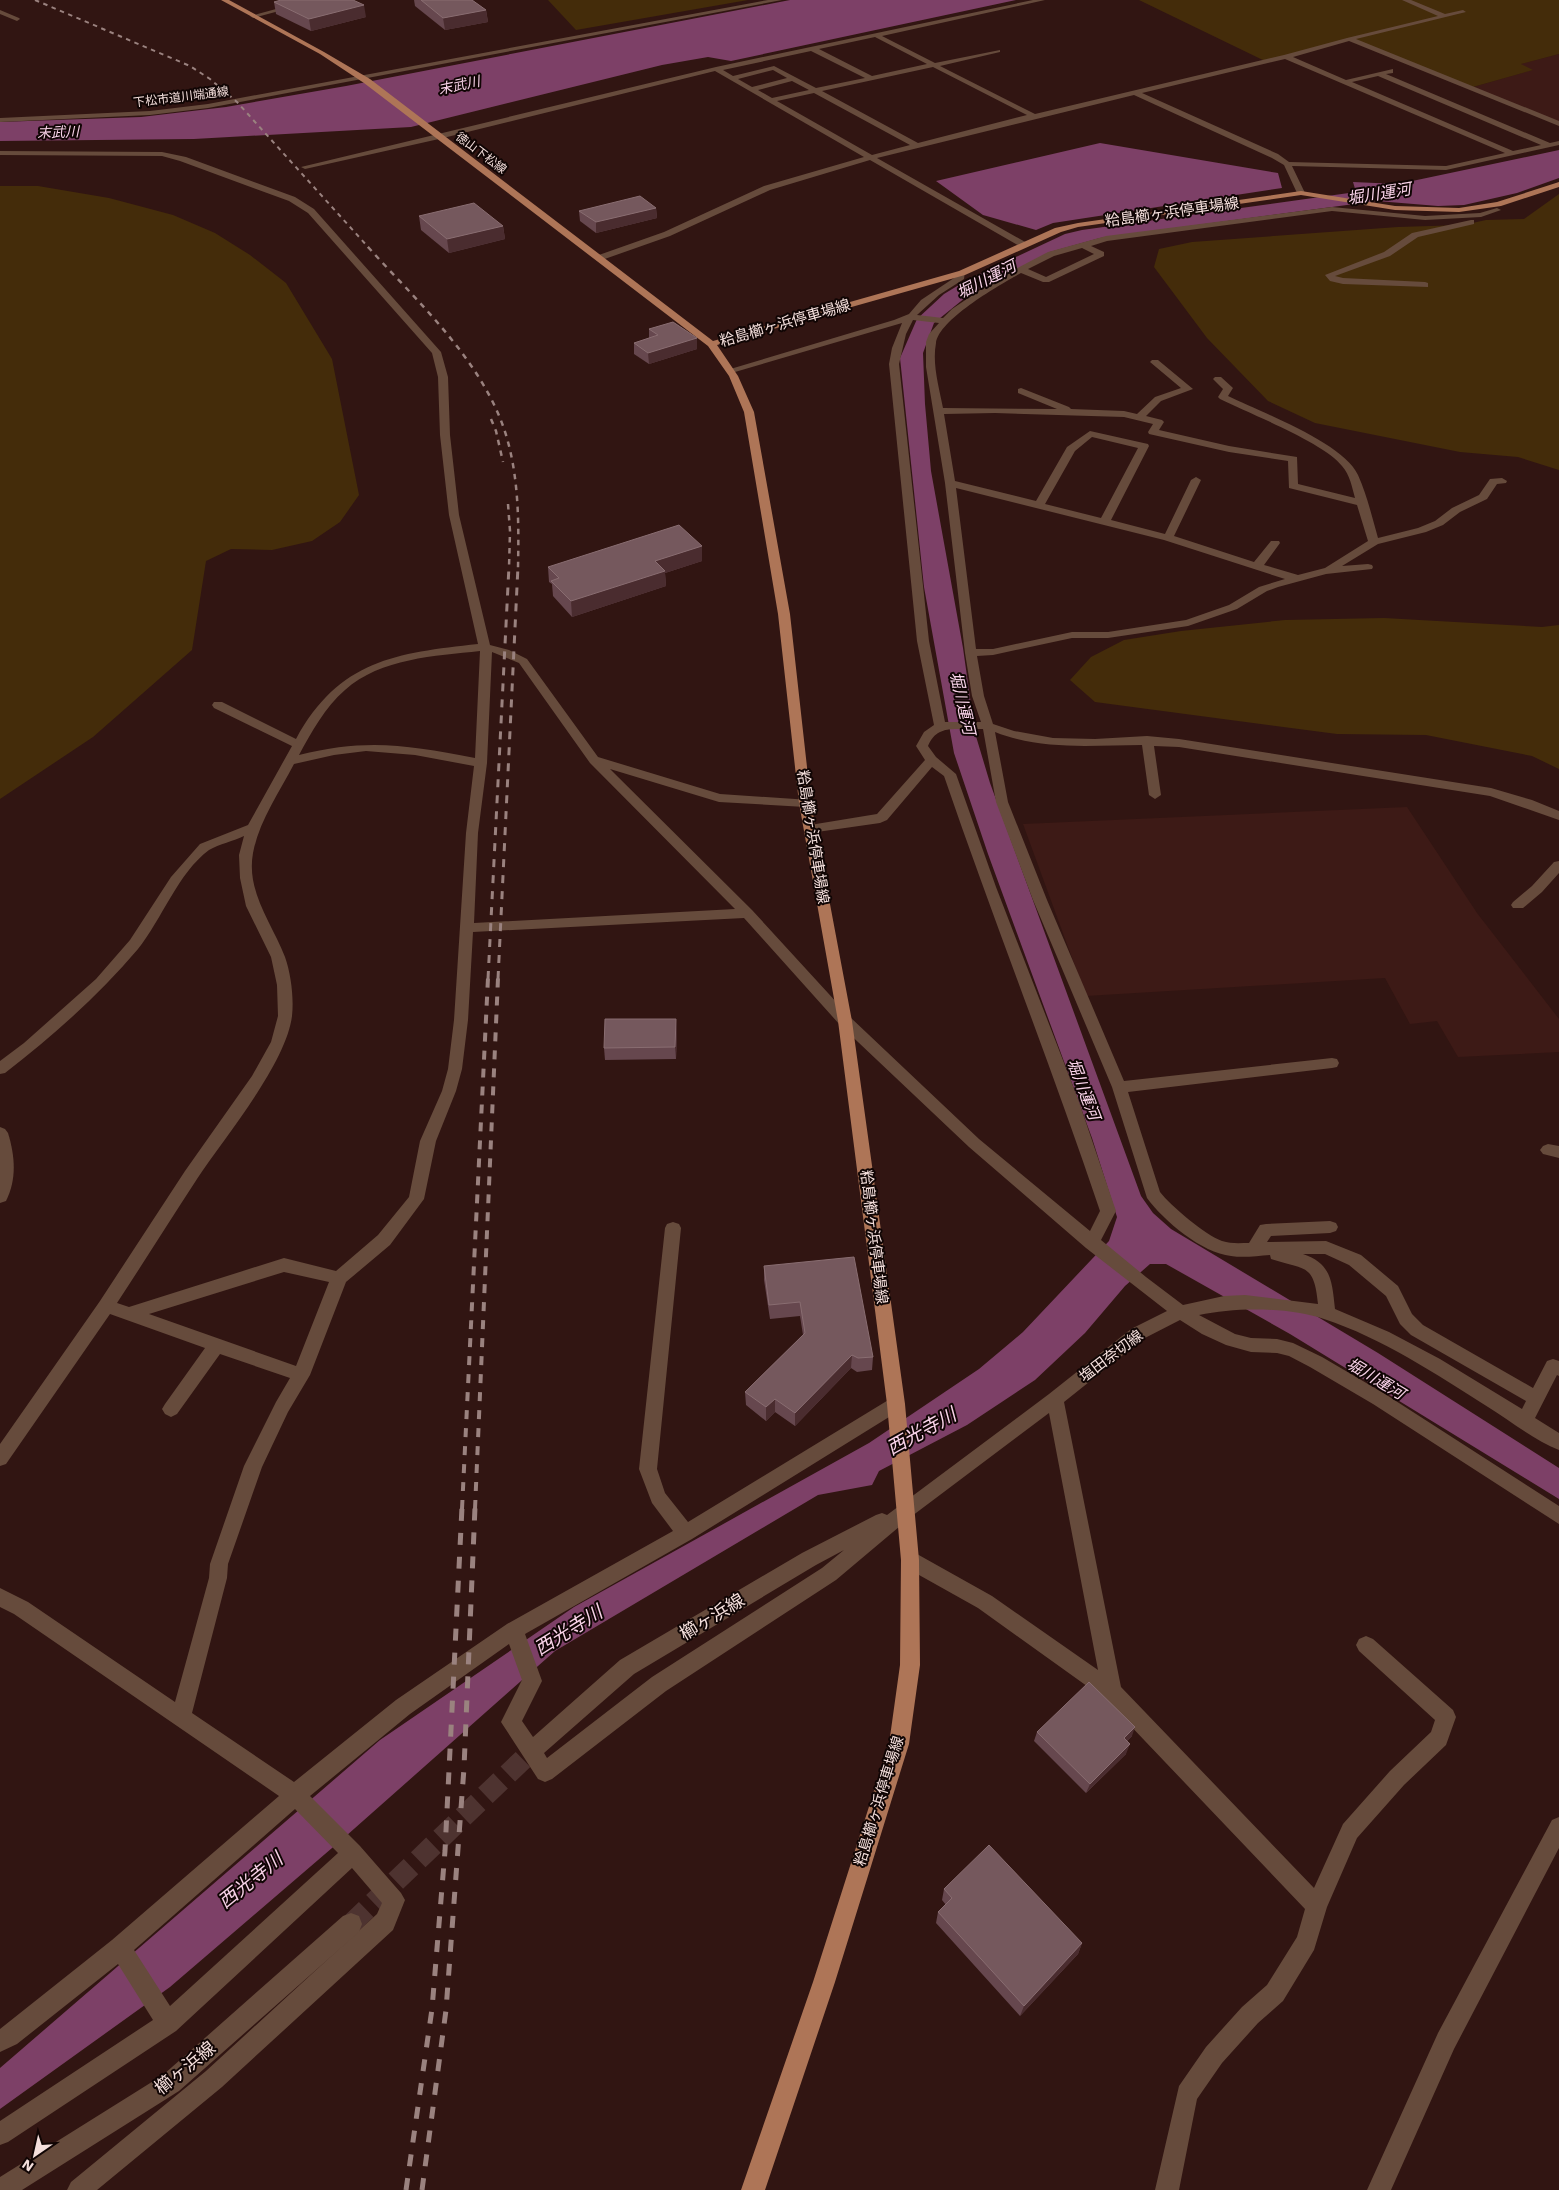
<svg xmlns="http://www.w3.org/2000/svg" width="1559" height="2190" font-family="'Work Sans','Noto Sans JP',sans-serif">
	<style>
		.built { fill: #3d1a16 }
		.green { fill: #442c0a }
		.water { fill: #7d4067 }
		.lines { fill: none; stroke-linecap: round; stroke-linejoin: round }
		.minor-tunnel { stroke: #4e3330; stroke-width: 21; stroke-dasharray: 21 10; stroke-linecap: butt }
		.minor { fill: #664b3c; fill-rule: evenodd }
		.major { fill: #ae7557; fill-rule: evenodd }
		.rail-far4 { stroke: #9a827f; stroke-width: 2; stroke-dasharray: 4.5 4.5; stroke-linecap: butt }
		.rail-far3 { stroke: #9a827f; stroke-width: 2.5; stroke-dasharray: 5.5 5.5; stroke-linecap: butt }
		.rail-far2 { stroke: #9a827f; stroke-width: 3; stroke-dasharray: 8 8; stroke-linecap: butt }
		.rail-far1 { stroke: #9a827f; stroke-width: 4; stroke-dasharray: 9 9; stroke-linecap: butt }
		.rail { stroke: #9a827f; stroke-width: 5; stroke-dasharray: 12 12; stroke-linecap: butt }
		.wall { fill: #66474e }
		.shaded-wall { fill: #4a2c2f }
		.building { fill: #75585d; stroke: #896d71 }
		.labels { text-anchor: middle; stroke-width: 4; stroke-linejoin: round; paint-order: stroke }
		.far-street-label { font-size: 12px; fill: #f4dfdc; stroke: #100504 }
		.far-water-label { font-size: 14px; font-style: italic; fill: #f9d3e9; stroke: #100504 }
		.street-label { font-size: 15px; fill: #f4dfdc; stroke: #100504 }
		.water-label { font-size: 16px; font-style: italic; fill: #f9d3e9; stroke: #100504 }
		.near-street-label { font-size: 18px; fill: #f4dfdc; stroke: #100504 }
		.near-water-label { font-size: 19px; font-style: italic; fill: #f9d3e9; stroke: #100504 }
	</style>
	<rect width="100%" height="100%" fill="#311512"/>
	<!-- built -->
	<g class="built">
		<path d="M1559,54V123L1473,87L1532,70L1520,64Z"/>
		<path d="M1407,807L1477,913L1559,1019V1052L1458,1057L1437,1021L1410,1024L1385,978L1086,996L1023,824Z"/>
	</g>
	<!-- green -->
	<g class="green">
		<path d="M548,0H748L576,30Z"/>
		<path d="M1139,0H1559V54L1521,64L1533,70L1473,87L1349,39L1267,62Z"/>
		<path d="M0,186H38L109,198L173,215L215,233L250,255L286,283L332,359L359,495L340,522L312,541L272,550L231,549L206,561L192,650L93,737L0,799Z"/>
		<path d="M1559,194V470L1518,457L1460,452L1315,423L1268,401L1207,338L1154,267L1159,249L1192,242L1398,227L1463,225L1486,220L1524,219Z"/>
		<path d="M1384,618L1542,627L1559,625V769L1532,756L1426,735L1337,734L1095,702L1070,680L1091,657L1124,640L1181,631L1285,620Z"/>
	</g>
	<!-- water -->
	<g class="water">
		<path d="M790,0H1016L731,61L708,57L662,65L411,127L194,139L0,141V122L141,117L226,107L346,86Z"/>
		<path d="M1100,143L1278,173L1282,188L1053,223L1036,230L983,215L936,181Z"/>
		<path d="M1559,150V178L1517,193L1464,205L1438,206L1377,201L1100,238L1050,252L971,293L934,323L923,353L925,404L931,471L963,648L975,733L990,783L1141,1196L1153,1213L1171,1229L1378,1353L1559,1468V1499L1290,1334L1166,1264H1150L1125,1286L1085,1333L1035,1380L967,1425L879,1471L872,1485L818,1495L555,1651L346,1836L170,1987L0,2109V2068L380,1740L574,1607L869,1443L979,1369L1023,1332L1109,1241L1117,1217L1092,1138L988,854L954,753L924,587L900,358L917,319L944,294L967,280L1065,234L1082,230L1356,192L1353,182L1398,184Z"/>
	</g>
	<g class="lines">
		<!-- minor-tunnel -->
		<path class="minor-tunnel" d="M351,1924L534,1749"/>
		<!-- minor -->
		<g class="minor">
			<path d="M309,0H320L253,18L250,16Z"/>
			<path d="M768,0H782L208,108L150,115L0,122V118L150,111L208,104Z"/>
			<path d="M1033,0H1045L882,36L935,63L1000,50V52L940,66L1035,114L1284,55L1347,38L1438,16L1402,0H1411L1445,14L1463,10L1466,12L1356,39L1559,121V126L1349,41L1293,57L1346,80L1393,69V73L1386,74L1550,143L1559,141V145L1446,170L1292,166L1305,193L1301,195L1297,193L1284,165L1272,158L1134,95L877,158L1027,243V247H1021L870,160L770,190L670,236L599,261L596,260V256L664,232L764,186L864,157L715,71L439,139L305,169L301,167L716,67ZM875,37L927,64L872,76L819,49ZM811,51L865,78L816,88L774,66L733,76L723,70ZM1285,59L1505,153L1446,166L1289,162L1278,154L1142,93ZM933,67L1027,115L918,143L822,91ZM773,70L787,78L752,87L738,79ZM1378,76L1541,145L1513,151L1352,82ZM792,81L809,90L772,98L758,90ZM814,93L910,145L872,155L777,101Z"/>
			<path d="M0,10L19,18L20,19L17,21L0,14Z"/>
			<path d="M0,151L162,152L186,157L295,197L314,209L441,352L448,377L450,435L459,515L490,645L509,650L527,659L598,757L720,794L810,800L811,803L810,806L805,807L719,802L610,769L752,910L850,1017L979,1139L1090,1231L1100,1211C1051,1065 994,922 944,776L932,767L887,820L880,823L810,833L804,829L810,825L877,814L925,760L916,746L924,732L934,725L917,641L889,364L892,348L902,323L735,372H729L727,370L894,320L909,314L921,300L957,276L959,271H965L964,279L939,295L917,315L943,318L952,309L998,278L1048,252L1106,236L1332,207L1425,216L1480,213L1497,208L1501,210L1481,217L1425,220L1332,211L1107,241L1091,246L1104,252V256L1049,282H1043L1021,273C1001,284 939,319 936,343C932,364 939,387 943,408L1057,409L1018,393V389L1021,388L1069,407L1071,409L1124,411L1137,414L1155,397L1181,388L1150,362L1152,360H1158L1193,389L1161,401L1146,416L1162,420L1164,422L1159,430L1229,446L1297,457L1298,484L1355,498C1352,487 1350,475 1342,466C1325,443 1248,413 1220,399L1218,397L1223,389L1213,379L1215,377H1221L1233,388L1228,396C1261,412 1344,443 1358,475C1367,495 1372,517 1378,538L1418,528L1435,521L1452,508L1479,495L1490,479L1502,478L1507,481L1506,483L1497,484L1487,499L1460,512L1443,525L1426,532L1378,544L1342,566L1368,564L1372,565L1373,567L1372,569L1326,574L1278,587L1267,591L1237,609L1188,626L1108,638H1072L993,655L977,656L984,696L993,724L1014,731L1053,738L1095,739L1147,736L1179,739L1491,788L1532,800L1559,811V820L1490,796L1179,747L1154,746L1161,795L1155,799L1149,795L1142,745C1093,745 1042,751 995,732L1008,802L1047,900L1124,1081L1332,1058L1337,1059L1339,1063L1337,1067L1332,1068L1128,1092L1160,1192C1171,1206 1205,1235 1222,1241C1231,1244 1240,1243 1249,1243L1260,1225L1266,1224L1330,1221L1336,1223L1338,1227L1336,1231L1330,1233L1271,1236L1267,1242L1326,1241L1361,1255L1398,1286L1412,1314L1423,1325L1533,1388L1547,1361L1553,1359L1559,1361V1376L1557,1375L1535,1418L1559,1433V1450C1535,1441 1509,1420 1488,1407C1436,1374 1382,1338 1324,1319C1288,1307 1236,1307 1199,1315L1235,1334L1251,1338L1277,1339L1293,1343L1322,1357L1385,1394L1559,1506V1524L1373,1404L1310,1367L1289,1356L1277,1353L1251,1352L1226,1345L1202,1334L1180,1320L1143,1339L1064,1402L1121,1687L1314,1888L1343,1824L1390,1771L1431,1732L1435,1720L1359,1651L1356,1645L1359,1639L1366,1636L1373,1639L1453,1710L1456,1717L1446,1745L1404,1785L1357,1838L1327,1907L1314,1950L1283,2001L1258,2023L1222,2063L1197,2099L1179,2190H1155L1179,2086L1206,2047L1242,2007L1267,1985L1297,1937L1305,1909L1105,1699L978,1608L903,1566L901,1560L903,1554L910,1551L917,1554L992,1596L1098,1670L1049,1413L912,1516L836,1580L666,1691L552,1779L545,1782L538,1779L501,1722L522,1680L509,1644L410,1714L310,1796L360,1846L401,1893L405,1900L393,1930L222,2087L97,2190H67L71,2182L206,2071L377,1914L382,1903L352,1868L176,2031L8,2142L0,2145V2121L153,2020L118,1964L17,2044L0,2052V2029L112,1940L279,1796L14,1614L0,1607V1588L28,1602L175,1702L209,1578L210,1564L244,1466L276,1402L290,1378L220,1354L177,1414L171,1417L165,1414L162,1409L165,1404L205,1348L110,1314L6,1464L0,1466V1444L100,1301L185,1171L252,1076L271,1042L278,1016L277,985L271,957L246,906L240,878L239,855L244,836C234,841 219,844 209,850C178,873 162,919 138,949C99,995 53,1036 5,1073L0,1074V1061L24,1043L96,979L130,940L171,877L200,844L248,825L292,746L214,708L212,705L214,702H222L296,739C339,660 396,653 478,644L449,515L440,435L438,377L432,353L308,213L289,201L180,161L162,156L0,155ZM1082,248L1094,254L1046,277L1028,269L1054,256ZM913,320L939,323L929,334L926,342V367L945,483L965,653L972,696L981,722H945L929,641L899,364L906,334ZM995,413L1124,417L1153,424L1148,432L1149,434L1229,452L1288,461L1289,488L1357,505L1368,541L1325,568L1298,575L1264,565L1280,543L1279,541H1271L1254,562L1174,536L1201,480L1196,477L1191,480L1165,534L1111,520L1149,446L1148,444L1090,431L1067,447L1036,501L955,481L944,414ZM1092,437L1138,448L1101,518L1045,504L1075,451ZM956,488L1164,540L1285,579L1259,587L1229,605L1186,620L1108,632H1072L993,649H976ZM480,651L475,758C407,745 367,738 299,755C311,733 325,707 345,690C381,658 435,656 480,651ZM492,652L519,663L590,763L735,909L474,923L478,833L487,763ZM957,729H983L996,802L1033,900L1112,1087L1147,1198C1164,1221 1202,1253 1231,1256C1243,1258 1257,1256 1270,1255L1271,1259C1305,1270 1314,1263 1318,1304L1245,1295L1224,1296L1183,1305L1146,1277L1101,1240L1116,1211L1078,1099L996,887L956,774L936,757L928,746C934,732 943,729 957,729ZM366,751L415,755L474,766L466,833L454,1020L448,1069L442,1091L420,1141L409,1197L378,1235L336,1271L284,1258L129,1307L117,1303C144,1262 170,1220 197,1179C225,1137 286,1064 292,1016C294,998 291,974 285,957C272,923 246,892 253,853C259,821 279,793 294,764L334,755ZM744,918L840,1025L969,1147L1086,1248L1167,1311L1131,1329L1049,1394L887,1515L882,1513L876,1515L802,1553L620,1660L533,1737L522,1721L542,1681L525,1634L692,1539L902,1409L905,1404L902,1399L896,1397L890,1399L688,1522L665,1493L657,1469L681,1228L679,1224L673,1222L667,1224L665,1228L639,1469L652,1503L673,1531L507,1624L396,1700L294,1782L192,1713L227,1578L228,1564L262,1467L288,1412L310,1375L346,1282L390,1245L424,1199L436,1141L456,1091L462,1069L468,1020L473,932ZM1303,1254H1325L1349,1265L1386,1296L1400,1324L1411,1335L1526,1401L1522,1409L1440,1359L1389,1332L1335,1309C1332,1282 1332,1264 1303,1254ZM284,1272L329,1282L296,1366L149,1314ZM844,1550L822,1568L652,1677L547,1758L544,1753L634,1674L816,1565ZM295,1809L338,1853L170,2006L134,1950Z"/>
			<path d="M1471,220H1474V224L1418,237L1390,256L1335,276L1343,278L1425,282L1428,283V287L1343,284L1330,281L1325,275L1384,252L1412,233Z"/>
			<path d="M1559,861V873L1542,892L1523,908H1513L1511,905L1513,902L1532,886L1554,862Z"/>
			<path d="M0,1127L5,1129L8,1133C15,1156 17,1179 6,1201L0,1203Z"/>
			<path d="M1548,1144L1559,1146V1158L1543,1154L1540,1150L1543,1146Z"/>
			<path d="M1559,1817V1848L1454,2049L1391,2190H1367L1438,2033L1552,1820Z"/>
			<path d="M351,1913L359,1916L362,1924L359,1932L179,2091L22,2190H0V2177L163,2075L343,1916Z"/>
		</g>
		<!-- major -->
		<path class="major" d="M221,0H229L324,52L370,79L713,341L959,271L1055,228L1078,223L1301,191L1395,206L1459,208L1497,202L1559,182V187L1501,206L1459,212L1395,210L1301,195L1078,227L1061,232L965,275L717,345L738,376L754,412L790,614L811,803L852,1021L905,1404L919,1560L920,1665L909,1744L835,1982L765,2190H741L813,1982L889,1744L900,1665L901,1560L887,1404L838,1021L799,803L778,614L744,412L729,376L708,346L364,83L320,54Z"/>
		<!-- rail-far4 -->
		<path class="rail-far4" d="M35,0L190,66L210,79L237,102L369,248"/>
		<!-- rail-far3 -->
		<g class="rail-far3">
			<path d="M368,247C415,299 473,352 500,418C519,465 519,518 518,568"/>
			<path d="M491,419L496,431L503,462"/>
			<path d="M508,504L510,531L509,568"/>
		</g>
		<!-- rail-far2 -->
		<g class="rail-far2">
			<path d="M488,979L509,566"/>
			<path d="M498,979L518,566"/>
		</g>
		<!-- rail-far1 -->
		<g class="rail-far1">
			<path d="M462,1509L488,978"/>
			<path d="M475,1509L498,978"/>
		</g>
		<!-- rail -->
		<g class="rail">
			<path d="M406,2190L432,2009L445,1851L462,1507"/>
			<path d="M422,2190L446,2010L464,1768L475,1507"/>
		</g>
	</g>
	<!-- wall -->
	<g class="wall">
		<path d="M414,0H472L486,10L488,22L445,30L415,6Z"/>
		<path d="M274,2L366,17L311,31L276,14Z"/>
		<path d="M656,208L657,218L596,233L580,221L579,211Z"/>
		<path d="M419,216L503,226L505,239L449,253L421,230Z"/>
		<path d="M649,329L697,349L649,364L634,354V343L649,338Z"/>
		<path d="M702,546V561L665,573L666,586L572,617L553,596L552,584L549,582L548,567Z"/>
		<path d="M677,1031L676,1059L605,1060L604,1048Z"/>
		<path d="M764,1266L873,1357L872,1370L857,1372L851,1368L795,1426L775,1412L766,1421L746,1405L745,1392L803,1335L800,1316L770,1319L764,1280Z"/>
		<path d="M1037,1732L1132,1736L1127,1741L1126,1754L1086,1793L1034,1741Z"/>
		<path d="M944,1889L1082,1943L1078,1954L1020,2016L936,1923L938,1912L946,1905L942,1900Z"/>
	</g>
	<!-- shaded-wall -->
	<g class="shaded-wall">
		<path d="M364,5L366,17L311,31L309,19Z"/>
		<path d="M486,10L488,22L445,30L443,18Z"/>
		<path d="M656,208L657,218L596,233V222Z"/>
		<path d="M503,226L505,239L449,253L447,239Z"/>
		<path d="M697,338V349L649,364L648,353Z"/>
		<path d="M702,546V561L665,573L666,586L572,617L571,601L655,561Z"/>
		<path d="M676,1019L677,1031L676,1059L675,1047Z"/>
		<path d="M852,1355L851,1368L795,1426V1413Z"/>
		<path d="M775,1399V1412L766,1421V1407Z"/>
		<path d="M1135,1727L1132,1736L1120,1747L1124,1738Z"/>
		<path d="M1130,1744L1126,1754L1086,1793L1090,1784Z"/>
		<path d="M1082,1943L1078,1954L1020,2016L1024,2006Z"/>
	</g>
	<!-- building -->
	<g class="building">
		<path d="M281,0H353L364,5L309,19L274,2Z"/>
		<path d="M421,0H472L486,10L443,18Z"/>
		<path d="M640,196L656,208L596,222L579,211Z"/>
		<path d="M474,203L503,226L447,239L419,216Z"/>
		<path d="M673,322L697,338L648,353L634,343L658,335L649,329Z"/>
		<path d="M679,525L702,546L655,561L665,571L571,601L551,581L559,578L548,567Z"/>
		<path d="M605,1019H676L675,1047L604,1048Z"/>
		<path d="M854,1257L873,1357L858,1358L852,1355L795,1413L775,1399L766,1407L745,1392L805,1333L800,1302L769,1305L764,1266Z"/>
		<path d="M1089,1682L1135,1727L1124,1738L1130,1744L1090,1784L1037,1732Z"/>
		<path d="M989,1845L1082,1943L1024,2006L938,1912L952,1898L944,1889Z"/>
	</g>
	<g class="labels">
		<!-- far-street labels -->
		<g class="far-street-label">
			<text transform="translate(181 97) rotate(-7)" y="4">下松市道川端通線</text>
			<text transform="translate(481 153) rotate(37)" y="4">徳山下松線</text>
		</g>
		<!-- far-water labels -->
		<g class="far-water-label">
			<text transform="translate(459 85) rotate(-12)" y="5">末武川</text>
			<text transform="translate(58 132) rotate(-2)" y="5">末武川</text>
		</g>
		<!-- street labels -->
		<g class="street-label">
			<text transform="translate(1172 212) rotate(-8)" y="5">粭島櫛ヶ浜停車場線</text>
			<text transform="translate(785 323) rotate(-16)" y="5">粭島櫛ヶ浜停車場線</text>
			<text transform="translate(813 837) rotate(81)" y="5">粭島櫛ヶ浜停車場線</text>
			<text transform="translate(874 1237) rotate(83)" y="5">粭島櫛ヶ浜停車場線</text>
			<text transform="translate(1111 1356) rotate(-37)" y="5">塩田奈切線</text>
			<text transform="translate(879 1801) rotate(-73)" y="5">粭島櫛ヶ浜停車場線</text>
		</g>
		<!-- water labels -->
		<g class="water-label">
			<text transform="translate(1379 193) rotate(-9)" y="6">堀川運河</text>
			<text transform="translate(986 279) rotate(-27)" y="6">堀川運河</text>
			<text transform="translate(963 703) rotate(77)" y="6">堀川運河</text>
			<text transform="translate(1084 1089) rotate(69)" y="6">堀川運河</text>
			<text transform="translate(1376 1378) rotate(31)" y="6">堀川運河</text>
		</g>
		<!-- near-street labels -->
		<g class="near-street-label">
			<text transform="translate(712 1617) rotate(-31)" y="6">櫛ヶ浜線</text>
			<text transform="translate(185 2068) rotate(-39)" y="6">櫛ヶ浜線</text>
		</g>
		<!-- near-water labels -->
		<g class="near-water-label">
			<text transform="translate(921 1431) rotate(-29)" y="7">西光寺川</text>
			<text transform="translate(568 1630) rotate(-32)" y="7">西光寺川</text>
			<text transform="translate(250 1880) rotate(-39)" y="7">西光寺川</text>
		</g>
	</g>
	<!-- north arrow -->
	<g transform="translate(35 2155) rotate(214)" stroke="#100504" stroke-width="4" paint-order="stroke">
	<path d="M0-4L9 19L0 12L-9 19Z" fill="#f4dfdc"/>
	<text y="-8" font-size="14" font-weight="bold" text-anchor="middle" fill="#f4dfdc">N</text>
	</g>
</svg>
